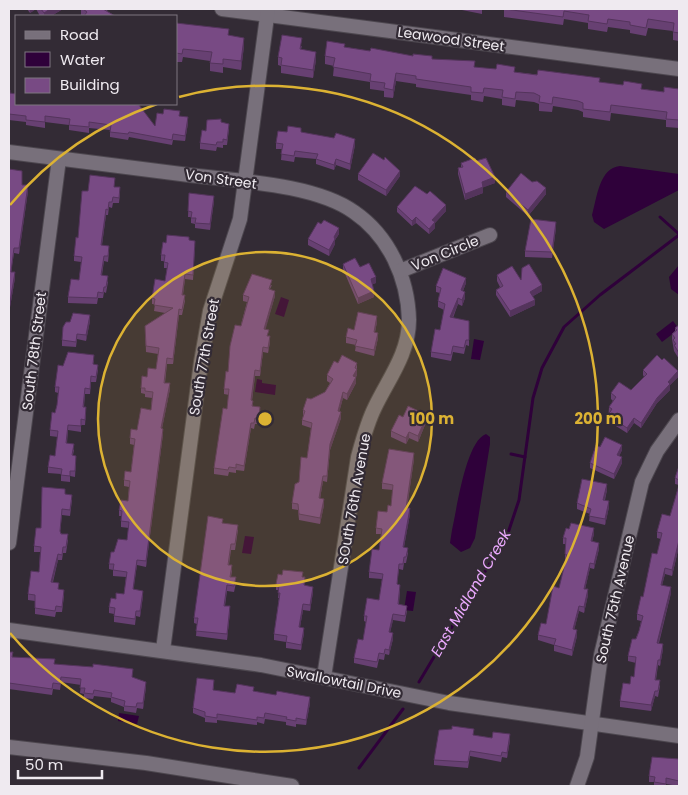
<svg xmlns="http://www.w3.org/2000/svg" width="688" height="795" font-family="Poppins,sans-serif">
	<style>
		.water { fill: #2f013a }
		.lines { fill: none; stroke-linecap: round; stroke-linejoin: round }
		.stream { stroke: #2f013a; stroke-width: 3 }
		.minor-casing { stroke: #4d474f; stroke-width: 16 }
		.minor { stroke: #78707b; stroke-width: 14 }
		.wall { fill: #674072 }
		.shaded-wall { fill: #54345c }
		.building { fill: #784a84; stroke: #54345c }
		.ring { fill: none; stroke: #dcb233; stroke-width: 2.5 }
		.labels { text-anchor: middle; stroke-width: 4.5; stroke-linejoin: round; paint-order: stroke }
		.street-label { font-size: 14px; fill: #efeaf0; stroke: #332b35 }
		.water-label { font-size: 15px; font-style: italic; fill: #eba9fe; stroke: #332b35 }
		.centre { fill: #dcb233; stroke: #332b35; stroke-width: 2.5 }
		.ring-label { font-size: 15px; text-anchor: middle; font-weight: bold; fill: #dcb233; stroke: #332b35; stroke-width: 4.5; stroke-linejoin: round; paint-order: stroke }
	</style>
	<rect width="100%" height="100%" fill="#332b35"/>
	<!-- water -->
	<g class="water">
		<path d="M620,166L679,174V190L604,229L594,222L592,215C597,198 599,168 620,166Z"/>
		<path d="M679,265V295L671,289L669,277Z"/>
		<path d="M281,297L289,300L284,317L275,314Z"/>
		<path d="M673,321L679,329L662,342L656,334Z"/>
		<path d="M474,339L484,341L480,360L471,359Z"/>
		<path d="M257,379L262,380V383L276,385L275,395L255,392Z"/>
		<path d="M486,434L490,437V444L475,538L470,548L461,552L450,543L452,530C457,508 466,441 486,434Z"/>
		<path d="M245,536L254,537L251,554L242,553Z"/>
		<path d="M407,591L416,592L413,611L404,610Z"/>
		<path d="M119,713L139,716L137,724L118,721Z"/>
	</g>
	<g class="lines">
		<!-- stream -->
		<g class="stream">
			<path d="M660,217L679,234"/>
			<path d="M511,454L525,457"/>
			<path d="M419,682L508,533L519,500L533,398L542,368L564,327L600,295L679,235"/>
			<path d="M359,768L403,709"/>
		</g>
		<defs>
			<g id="minor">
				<path d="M222,9L679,69"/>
				<path d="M9,152C69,160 129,167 189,175C237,181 315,184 354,212C389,236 408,278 409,320C409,353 389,378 375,407C367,423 363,439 358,457L324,677"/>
				<path d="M400,271L490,235"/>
				<path d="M9,543L59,159"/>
				<path d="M9,630L261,665L449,703L679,736"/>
				<path d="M163,650L201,362L210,311L240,219L268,9"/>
				<path d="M9,747L146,763L292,786"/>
				<path d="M577,786L587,757L601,655L642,482L657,451L679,420"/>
			</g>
		</defs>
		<!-- minor casing -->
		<use href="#minor" class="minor-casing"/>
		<!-- minor -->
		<use href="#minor" class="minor"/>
	</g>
	<!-- wall -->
	<g class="wall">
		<path d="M27,9H63L51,16H40L36,9L30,13Z"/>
		<path d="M81,9H108L107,11L115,16H81Z"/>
		<path d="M462,9H482V14L462,10Z"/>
		<path d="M500,9H679V41L673,40V31L648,28L646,36L630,33V30L608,27L607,32L588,29V23L564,19L563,25L504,17V9Z"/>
		<path d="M176,23L229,35L244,46L241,70L223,67V73L210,71V61L183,57L182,62H176Z"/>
		<path d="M302,46L301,49L316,60L313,78L281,73V66L278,65V57Z"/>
		<path d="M345,47L370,51L413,56L475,67L515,72L600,82L642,89L664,92L679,89V128L666,127V120L611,113L610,121L583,117V112L578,110L553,106L552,112L539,111V104L534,102L516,100L515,107L502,105V99L484,96L483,102L471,100V95L416,87V84L396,81L393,98L384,97V91L370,89V82L333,76L334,66L325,64V56Z"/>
		<path d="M9,90L10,94L155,126L180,116L188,123L185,141L173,140L172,145L129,137L128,140L110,137V130L89,128V133L69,130V125L45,122V128L26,125V122L9,120Z"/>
		<path d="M229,129L227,145H223V148L217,147L216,151L200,149V143L206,131Z"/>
		<path d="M287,132H301L355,145L350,170L336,165L334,170L316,164V159L295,157L294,162L281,160L282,149H276V143Z"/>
		<path d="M476,161L495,183L483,187V193L465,200L458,174V168L461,167V163Z"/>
		<path d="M9,169L28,191L19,254L14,253L11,272L15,278L9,313Z"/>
		<path d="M358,174L400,176L386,196L358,180Z"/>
		<path d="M114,187L120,193L119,203H113L112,208L109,207L108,215H106L102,245L109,252L108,262L104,261L102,275L108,282L106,293L104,292L103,298H98L97,304L68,303V297L79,280L81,262L74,261V256L78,238L88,191Z"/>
		<path d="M506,192L546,194L528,216L506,197Z"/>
		<path d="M189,193L214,201L210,230L195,228V224L191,223V217H188Z"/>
		<path d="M397,207L446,211L435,223V228L429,234L416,223L412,226L397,212Z"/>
		<path d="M556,228L552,258L525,257V251Z"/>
		<path d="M339,234L335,240V244L329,256L308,245V239Z"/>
		<path d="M189,240L195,246L193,280L185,279L183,295L185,301L182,315H179L173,364H167L165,383L170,389L162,428L163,434L146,567L137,565L133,589L143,596L140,617L136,616L135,625L114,622V614L109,613V607L116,599L124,594L126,577L113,576V570L109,569V564L114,552L127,540L129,528L121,527V516H119V510L128,501L129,487L124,486V480L131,472L134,445L130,444V438L137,430L151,410L152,398L145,397V394L141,393V388L147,377L156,369L158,354L146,352L145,326L165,313L154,311L155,304H152V298L165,281L167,268H164V261H161V255L166,243Z"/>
		<path d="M343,264L360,267L376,283L372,284L374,297L358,304L343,269Z"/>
		<path d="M497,275L521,280L542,291L533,296L535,305L510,317L496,295V290L500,287L497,281Z"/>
		<path d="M466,283L463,291L465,298L462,306L458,304L453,318L469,321V346L466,345L464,354L453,352L451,361L431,357V352L440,330L444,310L438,307V301L440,293L436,292V286Z"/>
		<path d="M272,285L270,289L275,296L265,329L270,342L268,353L263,352L260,376H255L252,401L253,406L260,413L259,424H255L254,429L251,428L244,471L236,470V473L229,472L228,476L214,474V468L227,409L229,395L224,394V389L247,302L243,301V295Z"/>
		<path d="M90,321L86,341L77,339L76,347L62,346V340L70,322Z"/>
		<path d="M377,322L375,332L378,338L374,356L355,351L356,345L346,343V337L354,330Z"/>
		<path d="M679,325V359L674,351L672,339V334L675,331V328Z"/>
		<path d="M94,361L93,364L98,370L96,382H91L90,394H85L84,407L86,413L85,425H81V432L68,430L67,443L74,450L73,455L76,461L75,477L70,476V482L61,481V474L48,473V467L55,456L58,437L50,436V430L57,405L58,393L55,392V387L63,366Z"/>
		<path d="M338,363H357V375L356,377V383L347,400L343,398L339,412L341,418L330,450L327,482L323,481L320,499L324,505L320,524L299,520L298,510L292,509V503L307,458L311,428L302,425V420L304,416H303V410L311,399L325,392L330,383L327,381V375Z"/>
		<path d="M643,370L678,377L670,385V390L657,403L641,428L634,423L627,433L608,421L609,407L613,401L611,399V393L631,390L644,377L643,375Z"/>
		<path d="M403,417L427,420L418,442L409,438L406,444L391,437V431Z"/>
		<path d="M600,447L622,450L619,456L622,463L614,479L590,468V463Z"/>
		<path d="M414,459L407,508L410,514L404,547L408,553L406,563H404L403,570L399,569L397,584L400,590L399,604L407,611L405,622L393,620L390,632L393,639L389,655L385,654L384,660L379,659L377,668L354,663V658L363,640L366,622L364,621V616L379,600L382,579L369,578V572L379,550L381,534H376V528L391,506L393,490L382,489V483Z"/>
		<path d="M679,466V546L672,576L665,574L662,585L671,593L659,643L663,649L660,666L658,665L656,680L660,686L658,697L655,696L651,711L620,707V701L634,677L636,663L628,661V656L639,631L641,621L637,620V614L657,554L661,539L657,538V532L670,516L679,485L675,484V478Z"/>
		<path d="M607,490L605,500L609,507L605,525L589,521L590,514L577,509V503Z"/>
		<path d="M65,494L72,500L70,516L62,515L60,532L68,540L66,553H63L62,560H58L53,582L64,596L62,612H56L55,617L35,614V601L28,600V594L39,572L40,552H34V546L41,528Z"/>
		<path d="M223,523L238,530L235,550H231L229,565L232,571L231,577L236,583L234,592L227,591L225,606L230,612L227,640L196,636L197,624L194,623V618Z"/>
		<path d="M594,534L592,541L599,549L594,569L590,568L585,589L588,595L584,613L579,611L574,630L577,636L572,656L554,651V645L538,640V635L546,624L559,588L566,560H565V544H563V538Z"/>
		<path d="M303,577L305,586L313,592L310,611L303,610L300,627L304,633L301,650L286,648V642L274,640V634L279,598H278L279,590H276V584Z"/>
		<path d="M9,652L13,657L133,677L146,687L143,709L137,708L136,713L124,711V707L111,702V698L94,696L93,699L84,698V694L80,693L81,685L61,682L60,690L53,689L52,695L9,689Z"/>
		<path d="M214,686L213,690L235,693L254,691L310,703L306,725L296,724V727L286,725V722L265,719L264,724L257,722V725L217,720V723L205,722V718L193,713V708Z"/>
		<path d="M473,735L492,738L510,740L507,758L502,757L501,762L470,756L468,768L434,765V760Z"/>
		<path d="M679,759V786L666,784V786H654V782H649V776Z"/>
	</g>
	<!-- shaded-wall -->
	<g class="shaded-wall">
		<path d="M30,9H36L30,13Z"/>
		<path d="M50,9H63L51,16H44V13Z"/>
		<path d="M244,38V46L241,70V61Z"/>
		<path d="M316,52V60L313,78V70Z"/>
		<path d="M396,73V81L393,98V90Z"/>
		<path d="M188,117V123L185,141V136Z"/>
		<path d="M355,139V145L350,170V164Z"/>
		<path d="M336,159V165L334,170V165Z"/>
		<path d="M400,171V176L386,196V190Z"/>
		<path d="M495,177V183L482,188V182Z"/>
		<path d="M28,185V191L19,254V248Z"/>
		<path d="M483,187V193L465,200V194Z"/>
		<path d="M546,188V194L528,216V210Z"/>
		<path d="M214,196V201L210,230V224Z"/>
		<path d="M446,205V211L435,223V228L429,234V229L432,220Z"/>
		<path d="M106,209V215L101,251V245Z"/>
		<path d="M416,217V223L412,226V221Z"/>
		<path d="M556,222V228L552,258V252Z"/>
		<path d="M339,228V234L335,240V244L329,256V250L334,237Z"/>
		<path d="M15,272V278L9,313V308Z"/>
		<path d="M185,274V279L182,300V295Z"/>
		<path d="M376,277V283L371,285V279Z"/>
		<path d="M466,278V283L461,296V290Z"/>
		<path d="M542,285V291L530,298V292Z"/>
		<path d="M275,291V296L264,335V329Z"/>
		<path d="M374,291V297L358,304V298Z"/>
		<path d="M465,292V298L462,306V300Z"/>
		<path d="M458,298V304L450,323V317Z"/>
		<path d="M535,300V305L510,317V311Z"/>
		<path d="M179,309V315L173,364V359Z"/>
		<path d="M90,315V321L86,341V335Z"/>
		<path d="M377,316V322L374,337V332Z"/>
		<path d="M378,333V338L374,356V350Z"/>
		<path d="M270,336V342L268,353V348Z"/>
		<path d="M263,347V352L260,376V371Z"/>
		<path d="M357,369V375L353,382V376Z"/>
		<path d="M255,370V376L251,406V400Z"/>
		<path d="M678,371V377L670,385V390L657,403L641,428V423L668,382Z"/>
		<path d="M356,377V383L347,400V394Z"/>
		<path d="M170,383V389L161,434V428Z"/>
		<path d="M343,392V398L338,417V411Z"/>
		<path d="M341,412V418L330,450L327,482L330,444Z"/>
		<path d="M427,415V420L418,442V436Z"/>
		<path d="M634,418V423L627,433V428Z"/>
		<path d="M251,423V428L244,471V466Z"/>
		<path d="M163,429V434L146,567V561Z"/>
		<path d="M409,432V438L406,444V438Z"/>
		<path d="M622,445V450L617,461V455Z"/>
		<path d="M414,453V459L406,514V508Z"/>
		<path d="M622,457V463L614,479V474Z"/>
		<path d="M323,476V481L319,504V498Z"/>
		<path d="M607,484V490L603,505V500Z"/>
		<path d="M324,499V505L320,524V518Z"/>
		<path d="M609,501V507L605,525V519Z"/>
		<path d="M410,508V514L403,552V547Z"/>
		<path d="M594,528V534L591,547V541Z"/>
		<path d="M679,540V546L672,576V570Z"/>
		<path d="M599,543V549L594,569V564Z"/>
		<path d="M58,554V560L51,587V582Z"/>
		<path d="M137,560V565L133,595V589Z"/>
		<path d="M590,563V568L584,594V589Z"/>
		<path d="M665,568V574L661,590V585Z"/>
		<path d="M313,587V592L310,611V605Z"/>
		<path d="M671,587V593L657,648V643Z"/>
		<path d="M588,589V595L584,613V607Z"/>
		<path d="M143,591V596L140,617V611Z"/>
		<path d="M303,604V610L299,633V627Z"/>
		<path d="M230,606V612L227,640V634Z"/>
		<path d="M579,606V611L573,635V629Z"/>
		<path d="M393,614V620L389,638V632Z"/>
		<path d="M304,628V633L301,650V645Z"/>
		<path d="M577,630V636L572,656V650Z"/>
		<path d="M393,633V639L389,655V650Z"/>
		<path d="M663,644V649L660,666V660Z"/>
		<path d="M146,682V687L143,709V703Z"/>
		<path d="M655,691V696L651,711V705Z"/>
		<path d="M310,697V703L306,725V720Z"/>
		<path d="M510,734V740L507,758V753Z"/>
	</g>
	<!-- building -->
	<g class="building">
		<path d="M41,9H50L44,13Z"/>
		<path d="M83,9H103L115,16H84L87,12Z"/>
		<path d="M505,9H679V33L673,32L674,23L648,19L646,28L630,25V22L608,19L607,24L588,21L589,15L564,11L563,17Z"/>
		<path d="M176,23L229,29L228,35L244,38L241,61L223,59V64L210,63L212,52L183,49L182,54L176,53Z"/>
		<path d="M282,35L302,38L300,49L316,52L313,70L281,65L282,58L278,57Z"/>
		<path d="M327,41L345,44L344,47L370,51L371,48L413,56V54L432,56V59L475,61L474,67L496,69L497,64L515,67L514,72L537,75L538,70L600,78L599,82L623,85L624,81L642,84L641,89L664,92V87L679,89V120L666,119L667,112L611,105L610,112L583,109V103L578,101L553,97L552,104L539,102L540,96L534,93L516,92L515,99L502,97L503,90L484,88L483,93L471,92V87L416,79V76L396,73L393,90L384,88L385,83L370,81L371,74L333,67L335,58L325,56Z"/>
		<path d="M9,90H10V93L16,94V104H131L139,105L155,126L157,113L163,114L164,109L180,111L179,116L188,117L185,136L173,134L172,140L129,132L128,134L110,132L111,125L89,122V127L69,125L70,119L45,116V122L26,120V116L9,114Z"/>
		<path d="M221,119V122L229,124L227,140L223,139V142H217L216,145L200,143L202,130L206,131L207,120Z"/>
		<path d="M288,126L301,128V132L334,138L336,133L355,139L350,164L336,159L334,165L316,159L318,154L295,151L294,156L281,154L283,144L276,143L278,131L287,132Z"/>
		<path d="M373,153L384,160L385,157L400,171L386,190L358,174Z"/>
		<path d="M475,158L476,161L486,158L495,177L482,182L483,187L465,194L458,168L463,167L461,163Z"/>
		<path d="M9,169L22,171V185H28L19,248H14L11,272H15L9,308Z"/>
		<path d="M521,173L532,182L537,181L546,188L528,210L506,192Z"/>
		<path d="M90,175L115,178L114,187H120L119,198L113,197L112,202H109L108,210L106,209L101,245L109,246L108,256H104L101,275L108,276L106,287H104L103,293L98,292L97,298L68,297L71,279L79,280L82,257L74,256L76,237L78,238L82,191H88Z"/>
		<path d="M415,186L427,194L430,191L446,205L432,220L435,222L429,229L416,217L412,221L397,207Z"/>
		<path d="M189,193L214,196L210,224L195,223L196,218H191L192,212L188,211Z"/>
		<path d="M531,219L556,222L552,252L525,251Z"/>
		<path d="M324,220L339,228L334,237L335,239L329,250L308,239L318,222L321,224Z"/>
		<path d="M167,235L189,237V240L195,241L193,275L185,274L182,295H185L182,310L179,309L173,359L167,358L164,383H170L161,428L163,429L146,561L137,560L133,589L143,591L140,611H136L135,619L114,616L115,608L109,607L111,598L116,599V593L124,594L127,572L113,570L114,564H109L111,552H114L118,539L127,540L129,522L121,521L122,511L119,510L121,500L128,501L130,481L124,480L125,471L131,472L135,439L130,438L131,429L137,430L141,408L151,410L153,392L145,391V388H141L142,376L147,377L148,368L156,369L159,348L146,346L145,326L173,308L154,305L155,299L152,298L155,279L165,281L168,263L164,262L165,255H161L163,242L166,243Z"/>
		<path d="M355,258L360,267L369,263L376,277L371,279L374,291L358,298L343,264Z"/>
		<path d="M529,264L542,285L530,292L535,300L510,311L496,290L503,286L497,275L512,266L521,280L522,268Z"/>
		<path d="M443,268L466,278L461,290L465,292L462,300L458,298L450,317L469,321V340H466L464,348L453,346L451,355L431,352L435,329L440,330L445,304L438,301L441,288L436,286Z"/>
		<path d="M252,274L272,280L269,289L275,291L264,329L269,330L267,336H270L268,348L263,347L260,371L255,370L251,400L253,401L252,406L260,407L259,418H255L254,423H251L244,466L236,464V468L229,467L228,470L214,468L223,408L227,409L229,389H224L226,371L228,372L230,346L235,325L241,326L249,297L243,295Z"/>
		<path d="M358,312L377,316L374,332L378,333L374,350L355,346L357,340L346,337L348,328L354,330Z"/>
		<path d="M73,313L90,315L86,335L77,334L76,342L62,340L63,327L66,322H70Z"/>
		<path d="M679,325V353L674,345L676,344L673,340L675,338L672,334L677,330L675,328Z"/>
		<path d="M68,352L94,355L93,364L98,365L96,377L91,376L90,389L85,388L83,407H86L85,420L81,419V426L68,425L66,443L74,444L72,455L76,456L75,471H70V476L61,475L62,469L48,467L50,455L55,456L58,431L50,430L52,412L55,413L57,405L59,387H55L58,365L63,366Z"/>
		<path d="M342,355L357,363L355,368L357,369L353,376L356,377L347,394L343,392L338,411L341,412L330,444L327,476H323L319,498L324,499L320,518L299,514L298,504L292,503L295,484L299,482L301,457L307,458L312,423L302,420L305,411L303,410L307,398L311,399L325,392L333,379L327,375L334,361L338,363Z"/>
		<path d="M657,355L662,360L664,358L678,371L668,382L670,384L657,398L641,423L634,418L627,428L608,415L612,409L609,407L616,397L611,393L619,382L631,390L647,374L643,370Z"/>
		<path d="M408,406L427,415L418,436L409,432L406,438L391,431L399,415L403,417Z"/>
		<path d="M605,437L622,445L617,455L622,457L614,474L590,463L596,445L600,447Z"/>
		<path d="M389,449L414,453L406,508H410L403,547L408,548L406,557H404L403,564H399L397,584L400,585L398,604L407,606L405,616L393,614L389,632L393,633L389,650L385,649L384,654L379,653L377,662L354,658L358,639L363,640L367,616H364L367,598L379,600L383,574L369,572L372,549L379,550L382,529L376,528L378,511L387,512L388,505L391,506L393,485L382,483Z"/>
		<path d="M679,466V480L675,478Z"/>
		<path d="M582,479L607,484L603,500L609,501L605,519L589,516L591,509L577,503Z"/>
		<path d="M679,485V540L672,570L665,568L661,585L671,587L657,643L663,644L660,660H658L655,680H660L658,691H655L651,705L620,701L623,683L630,684L631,676L634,677L636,657L628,656L632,639H636L639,631L643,616L637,614L641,596L643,597L652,553L657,554L662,533L657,532L662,514L670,516Z"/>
		<path d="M42,487L65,489V494L72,495L70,510L62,509L60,531L61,534H68L66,547H63L62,555L58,554L51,582L59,583L58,589L64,590L62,607L56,606L55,611L35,608V595L28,594L31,571L39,572L41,547L34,546L36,528H41Z"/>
		<path d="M208,516L223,519L222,523L238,525L235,544H231L228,565H232L230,577H236L234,586L227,585L224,606H230L227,634L196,631L198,618H194Z"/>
		<path d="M571,523L594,528L591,541L599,543L594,564L590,563L584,589H588L584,607L579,606L573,629L577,630L572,650L554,645L556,639L538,635L541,623L546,624L553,586L559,588L567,555L565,554L566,538H563L566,528L569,529Z"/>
		<path d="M283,570L303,572L302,577H305L304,585L313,587L310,605L303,604L299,627L304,628L301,645L286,642L287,636L274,634L280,593H278L279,585L276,584L278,574L282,575Z"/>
		<path d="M9,652H13L12,657L55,659L54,664L93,667V664L133,669L132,677L146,682L143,703H137L136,707L124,706L125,701L111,697L112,693L94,690L93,694L84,693L85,688H80L81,679L61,677L60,684L53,683L52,689L9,683Z"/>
		<path d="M197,678L214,680L213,690L235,693L237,684L254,687L253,691L276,695L277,691L310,697L306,720L296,718V721L286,719L287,717L265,713L264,718L257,717V720L217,714V718L205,716V712L193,708Z"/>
		<path d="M452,726L474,729L473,735L492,738L493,732L510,734L507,753L502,752L501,756L470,751L468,762L434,760L439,730L452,729Z"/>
		<path d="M652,757L679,759V781L666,778V784L654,782L655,777L649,776Z"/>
	</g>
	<!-- distance rings -->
	<circle cx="265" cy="419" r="167" fill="#dcb233" fill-opacity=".12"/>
	<g class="ring">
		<circle cx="265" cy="419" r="167"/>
		<path d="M10 205A333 333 0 0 1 157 104M179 97A333 333 0 1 1 10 633"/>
	</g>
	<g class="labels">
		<!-- street labels -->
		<g class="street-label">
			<text transform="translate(451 39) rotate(8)" y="5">Leawood Street</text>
			<text transform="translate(221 179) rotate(8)" y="5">Von Street</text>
			<text transform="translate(445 253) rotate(-22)" y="5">Von Circle</text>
			<text transform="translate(34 351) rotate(-83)" y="5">South 78th Street</text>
			<text transform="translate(204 357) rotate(-80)" y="5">South 77th Street</text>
			<text transform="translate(354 499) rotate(-80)" y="5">SOuth 76th Avenue</text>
			<text transform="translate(615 599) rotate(-77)" y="5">South 75th Avenue</text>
			<text transform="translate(344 682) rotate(11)" y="5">Swallowtail Drive</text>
		</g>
		<!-- water labels -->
		<g class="water-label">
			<text transform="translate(471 593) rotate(-60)" y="5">East Midland Creek</text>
		</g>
	</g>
	<circle cx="265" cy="419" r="8" class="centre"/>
	<g class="ring-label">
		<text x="432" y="424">100 m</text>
		<text x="598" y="424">200 m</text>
	</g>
	<!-- border -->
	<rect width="688" height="795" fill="none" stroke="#efeaf0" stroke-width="20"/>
	<!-- legend -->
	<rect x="15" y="15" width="162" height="90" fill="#332b35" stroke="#7e7780"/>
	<rect x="25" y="31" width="25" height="8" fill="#78707b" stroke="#7e7780"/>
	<text x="60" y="40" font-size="15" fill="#efeaf0">Road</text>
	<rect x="25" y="52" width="25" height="15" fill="#2f013a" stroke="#7e7780"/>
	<text x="60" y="65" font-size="15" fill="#efeaf0">Water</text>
	<rect x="25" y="78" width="25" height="15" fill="#784a84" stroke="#7e7780"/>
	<text x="60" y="90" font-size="15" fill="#efeaf0">Building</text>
	<!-- scale -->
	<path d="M18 770v8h84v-8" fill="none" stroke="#efeaf0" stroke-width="2.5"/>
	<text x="25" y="770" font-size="15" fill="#efeaf0" stroke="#332b35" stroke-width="4" paint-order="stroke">50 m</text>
</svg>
